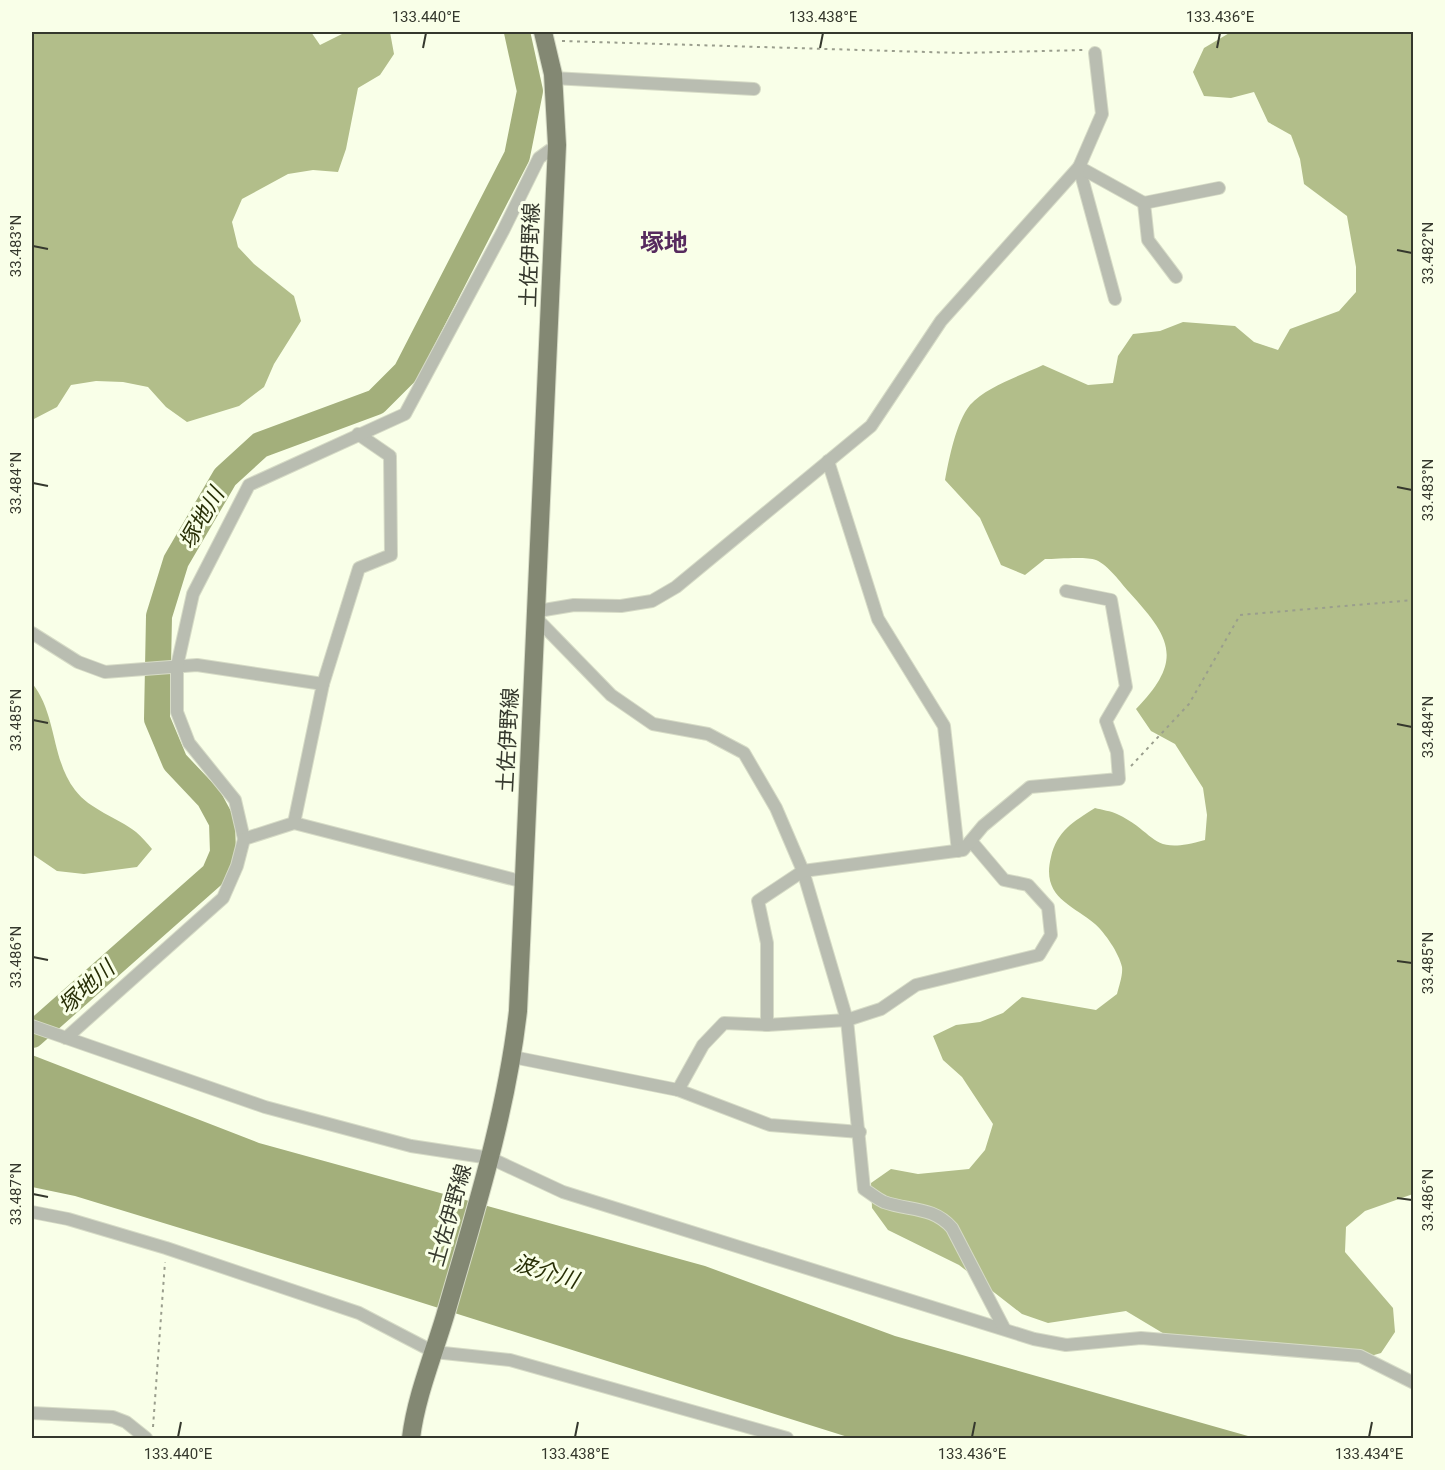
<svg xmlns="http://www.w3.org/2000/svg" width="1445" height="1470" font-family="Roboto,'Noto Sans JP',sans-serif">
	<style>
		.forest { fill: #b2be8a }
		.water { fill: #a3af7b }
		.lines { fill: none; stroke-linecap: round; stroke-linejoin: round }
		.river { stroke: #a3af7b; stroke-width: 26 }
		.minor-casing { stroke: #d6dbc6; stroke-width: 14 }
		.primary-casing { stroke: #d6dbc6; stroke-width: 20 }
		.path { stroke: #9a9e8d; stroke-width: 2; stroke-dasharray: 3 4.5; stroke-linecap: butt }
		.minor { stroke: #b9bdb1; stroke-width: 12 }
		.primary { stroke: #838873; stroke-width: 18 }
		.ticks { fill: none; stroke: #35382d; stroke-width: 2 }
		.labels { text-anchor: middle; stroke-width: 6; stroke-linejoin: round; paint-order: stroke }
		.street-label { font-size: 21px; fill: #35382d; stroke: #f9ffe8 }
		.water-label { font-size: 22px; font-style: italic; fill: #282f06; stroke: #f9ffe8 }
		.quarter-label { font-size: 24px; font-weight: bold; fill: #562a5e; stroke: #f9ffe8 }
		.neatline { fill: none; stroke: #35382d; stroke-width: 2 }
		.ticks-label { font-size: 15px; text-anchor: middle; fill: #35382d }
	</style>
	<rect width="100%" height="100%" fill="#f9ffe8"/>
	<!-- forest -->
	<g class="forest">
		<path d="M32,32H311L320,45L346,32H390L394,54L380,75L358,88L346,149L338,172L313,170L288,174L242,199L232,222L238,247L254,264L294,296L301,321L274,364L264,387L239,406L187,422L166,407L148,387L123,382L96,381L71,385L57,407L32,420Z"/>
		<path d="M1231,32H1413V1194L1365,1211L1346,1227L1345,1252L1393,1308L1395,1332L1381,1353L1357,1360L1171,1338L1126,1311L1048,1323L1022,1314L959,1265L888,1230L872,1208L871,1183L891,1169L918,1174L969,1169L985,1150L993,1124L962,1077L943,1060L933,1036L956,1025L980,1022L1003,1013L1022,997L1096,1010L1117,994C1119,986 1123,975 1122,967C1119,953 1105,933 1095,924C1071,904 1041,897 1051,857C1057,831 1073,822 1095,808C1102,810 1111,811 1117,814C1159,834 1149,856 1205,840L1207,815L1203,788L1175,744L1151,731L1136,709C1184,660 1171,638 1129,592C1121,583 1108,565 1096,560C1086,556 1057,559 1045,559L1025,575L1001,565L980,518L945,480C949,459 956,422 970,405C987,386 1020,376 1043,365L1088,385L1113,383L1118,356L1133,334L1160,331L1183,322L1235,326L1254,342L1278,350L1290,329L1339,311L1356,292V267L1347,216L1304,184L1300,159L1291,135L1268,122L1254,92L1231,98L1204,96L1193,72L1204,48Z"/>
		<path d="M32,683C57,714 51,759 75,790C90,810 117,817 136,832C142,837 147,843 152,849L137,867L84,874L57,871L32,854Z"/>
	</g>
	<!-- water -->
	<path class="water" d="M32,1055L259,1143L705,1266L895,1336L1255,1438H851L353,1281L75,1196L32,1187Z"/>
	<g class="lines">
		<!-- river -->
		<path class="river" d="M32,1035L214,874L223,853L222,822L209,798L175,762L157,719L159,616L176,561L225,477L260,445L376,402L406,372L517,156L530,91L517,32"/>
		<defs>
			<g id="minor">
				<path d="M553,78L754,89"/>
				<path d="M1079,167L1115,299"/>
				<path d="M1079,167L1144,203"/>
				<path d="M1176,277L1148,240L1144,203L1219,188"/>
				<path d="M828,461L878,619L944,726L958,851"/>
				<path d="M538,611L574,605L621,606L652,601L676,587L871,426L941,321L1079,167L1102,114L1095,53"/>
				<path d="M537,619L611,695L653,724L708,734L744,753L776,808L803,871L847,1020L881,1009L916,985L1039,955L1051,935L1048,907L1028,885L1004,880L971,841"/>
				<path d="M32,633L78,662L105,672L197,665L323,684L294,823"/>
				<path d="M323,684L359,568L391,555L390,456L358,434"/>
				<path d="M524,882L294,823L244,839L235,800L189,743L177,712V666L193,594L249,485L405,414L503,231L539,158L557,145"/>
				<path d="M767,1025V943L758,901L803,871L963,850L983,826L1030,787L1119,779L1117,752L1106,721L1126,687L1111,600L1066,591"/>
				<path d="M32,1026L265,1107L411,1146L490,1158L563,1192L1034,1339L1066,1345L1141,1338L1360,1356L1414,1383"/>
				<path d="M66,1038L223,898L237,866L244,839"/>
				<path d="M513,1057L678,1090L703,1045L724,1023L767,1025L847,1020L864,1189C870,1193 877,1199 884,1202C909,1211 933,1206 952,1228L1004,1328"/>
				<path d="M678,1090L770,1125L860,1132"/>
				<path d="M32,1212L68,1219L166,1248L359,1313L434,1352L510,1360L787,1438"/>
				<path d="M32,1413L113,1417L126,1422L146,1438"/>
			</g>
			<path id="primary" d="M411,1438C416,1397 433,1356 445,1316C474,1215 506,1116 518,1011L557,145L553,74L543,32"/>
		</defs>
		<!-- minor casing -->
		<use href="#minor" class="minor-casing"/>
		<!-- primary casing -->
		<use href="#primary" class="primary-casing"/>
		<!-- path -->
		<g class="path">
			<path d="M562,41L960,53L1084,50"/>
			<path d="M1131,766L1189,704L1240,615L1414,600"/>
			<path d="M153,1427L165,1262"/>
		</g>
		<!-- minor -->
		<use href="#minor" class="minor"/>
		<!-- primary -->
		<use href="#primary" class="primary"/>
	</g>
	<!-- ticks -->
	<path class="ticks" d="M423,48L426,33M820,48L823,33M1217,48L1220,33M33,246L48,249M1397,250L1412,253M33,483L48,486M1397,487L1412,490M33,720L48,723M1397,724L1412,727M33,957L48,960M1397,961L1412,963M33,1194L48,1197M1397,1198L1412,1200M178,1437L181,1422M575,1437L578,1422M972,1437L975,1422M1369,1437L1372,1422"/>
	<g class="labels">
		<!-- street labels -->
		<g class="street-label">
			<text transform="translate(530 255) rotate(-88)" y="7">土佐伊野線</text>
			<text transform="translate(508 740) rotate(-87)" y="7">土佐伊野線</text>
			<text transform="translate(450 1215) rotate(-74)" y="7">土佐伊野線</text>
		</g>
		<!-- water labels -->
		<g class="water-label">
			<text transform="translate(201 518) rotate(-60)" y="8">塚地川</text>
			<text transform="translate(86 987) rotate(-42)" y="8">塚地川</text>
			<text transform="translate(546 1271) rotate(17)" y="8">波介川</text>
		</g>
		<!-- quarter labels -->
		<g class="quarter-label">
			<text x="664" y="251">塚地</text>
		</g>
	</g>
	<!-- border -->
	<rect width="1445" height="1470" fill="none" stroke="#f9ffe8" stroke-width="66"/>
	<rect x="33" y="33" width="1379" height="1404" class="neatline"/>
	<g class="ticks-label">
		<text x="426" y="22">133.440°E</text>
		<text x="823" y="22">133.438°E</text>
		<text x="1220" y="22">133.436°E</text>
		<text transform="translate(16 246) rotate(-90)" y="5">33.483°N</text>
		<text transform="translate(1428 253) rotate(-90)" y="5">33.482°N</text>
		<text transform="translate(16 483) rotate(-90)" y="5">33.484°N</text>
		<text transform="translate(1428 490) rotate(-90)" y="5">33.483°N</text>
		<text transform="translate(16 720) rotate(-90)" y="5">33.485°N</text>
		<text transform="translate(1428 727) rotate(-90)" y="5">33.484°N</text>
		<text transform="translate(16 957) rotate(-90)" y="5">33.486°N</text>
		<text transform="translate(1428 963) rotate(-90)" y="5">33.485°N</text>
		<text transform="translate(16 1194) rotate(-90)" y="5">33.487°N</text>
		<text transform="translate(1428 1200) rotate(-90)" y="5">33.486°N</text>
		<text x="178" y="1459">133.440°E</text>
		<text x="575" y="1459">133.438°E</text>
		<text x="972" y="1459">133.436°E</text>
		<text x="1369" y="1459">133.434°E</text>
	</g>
</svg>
